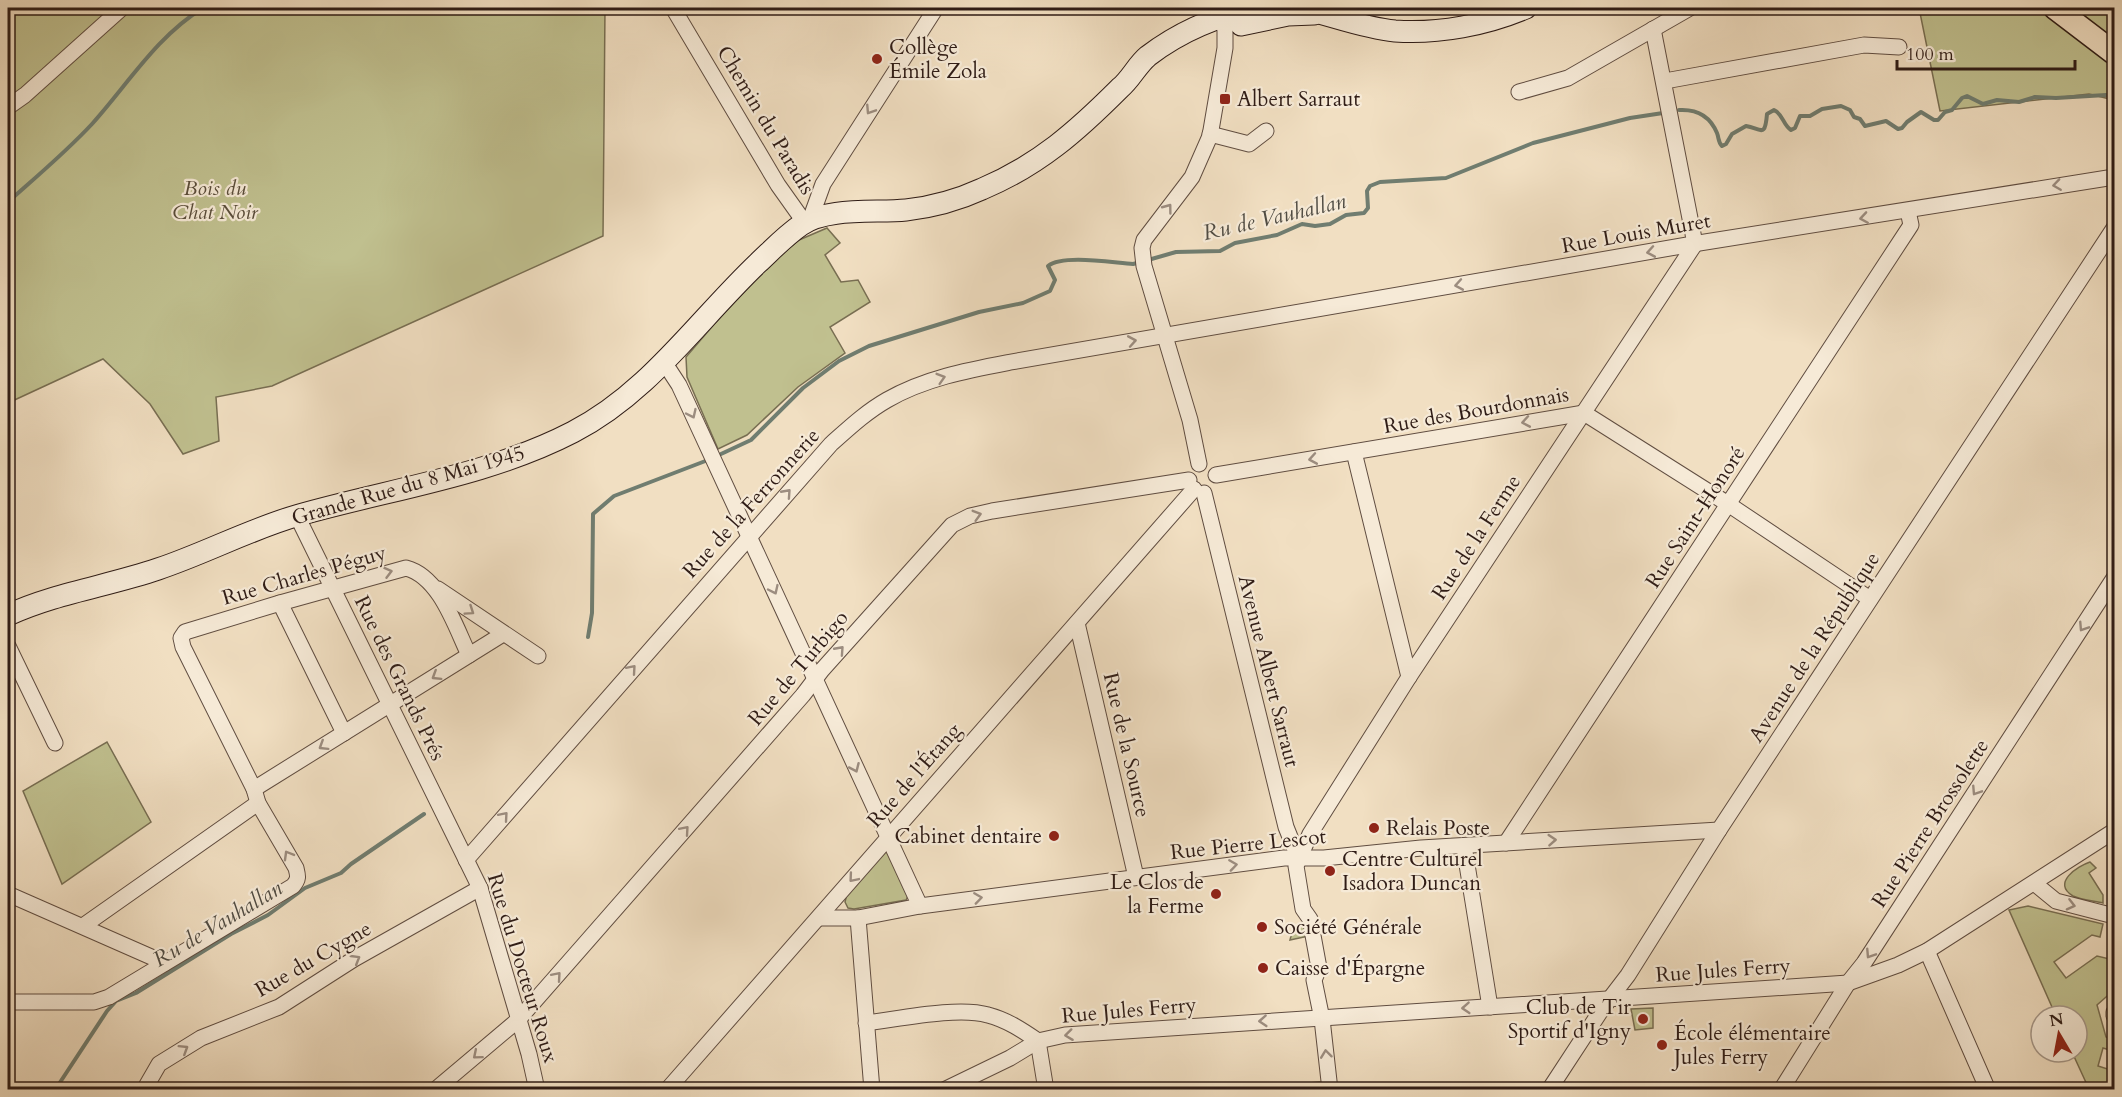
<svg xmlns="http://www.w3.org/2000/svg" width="2122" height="1097" font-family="Cardo,serif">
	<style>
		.green { fill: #c0c08f; stroke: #786e52; stroke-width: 1.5 }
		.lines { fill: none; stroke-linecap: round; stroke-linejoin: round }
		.stream { stroke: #707d70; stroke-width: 4 }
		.street-casing { stroke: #604d41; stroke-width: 17 }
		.secondary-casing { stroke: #2f1c16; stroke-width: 23 }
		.primary-casing { stroke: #2f1c16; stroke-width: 25 }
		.street { stroke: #f6ead7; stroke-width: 15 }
		.secondary { stroke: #f6ead7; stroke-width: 21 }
		.primary { stroke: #f1dfc2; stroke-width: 22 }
		.oneway { stroke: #9c8d80 }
		.poi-dot { fill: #8f2418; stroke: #f6ead7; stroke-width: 2 }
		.labels { text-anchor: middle; stroke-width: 4.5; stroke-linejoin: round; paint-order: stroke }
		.poi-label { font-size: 21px; fill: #2f1c16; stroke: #f6ead7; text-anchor: start }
		.street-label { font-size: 21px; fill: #2f1c16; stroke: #f6ead7 }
		.park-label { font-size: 21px; font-style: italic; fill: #5a4d3a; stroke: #f6ead7 }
		.water-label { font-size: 22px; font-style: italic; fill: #504c43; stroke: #f6ead7 }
	</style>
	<rect width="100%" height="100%" fill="#f1dfc2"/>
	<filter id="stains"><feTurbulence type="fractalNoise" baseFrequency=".00333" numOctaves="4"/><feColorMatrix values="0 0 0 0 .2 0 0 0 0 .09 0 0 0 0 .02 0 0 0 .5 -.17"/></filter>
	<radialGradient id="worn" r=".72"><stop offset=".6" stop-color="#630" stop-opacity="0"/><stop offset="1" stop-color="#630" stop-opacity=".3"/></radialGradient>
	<!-- green -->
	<g class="green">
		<path d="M8,8H605L603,236L272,386L216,397L219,441L183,454L150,404L103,359L8,403Z"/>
		<path d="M1919,8H2044L2114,62V100L2089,94L1940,111Z"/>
		<path d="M2071,8H2101L2114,18V42Z"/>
		<path d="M827,228L840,243L825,255L841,282L858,280L870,302L830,327L845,353L798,387L747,435L718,449L687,377L686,357L723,314L772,262L799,240Z"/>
		<path d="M107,742L151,822L62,884L23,791Z"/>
		<path d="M885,851H887L908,896L906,900L854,909L848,908L845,902L847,894Z"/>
		<path d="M2090,862L2096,868L2089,873L2103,895V903C2094,901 2081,900 2073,896C2051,883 2078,866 2090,862Z"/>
		<path d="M2028,906L2103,924L2100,937L2092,935L2054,962L2066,978L2097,956L2114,960V990L2097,1005L2106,1037L2114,1040L2113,1051L2103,1048L2098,1066L2114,1071V1089H2089L2072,1052H2077V1016H2056L2009,910Z"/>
		<path d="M1301,925L1306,926L1309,936L1290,940L1292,932Z"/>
		<path d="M1653,1008V1028L1635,1030L1631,1009Z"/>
		<path d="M1320,1082L1321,1089H1261V1087Z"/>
	</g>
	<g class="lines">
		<!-- stream -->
		<g class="stream">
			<path d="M1679,110C1696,109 1710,116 1717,133C1719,138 1718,142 1722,146L1726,144L1732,134L1746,126C1762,129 1765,138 1767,114L1774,110C1783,114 1783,125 1791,130L1795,128L1800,116H1810L1822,109L1841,106L1850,110L1854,117L1860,119L1865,126L1886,121L1898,129L1902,128L1907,122L1921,112L1934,120H1938L1945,112L1952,110L1962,98L1967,96L1983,104L1997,100L2019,102L2035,97L2056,98L2106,95L2114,97"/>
			<path d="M8,202C36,177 66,152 92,124C128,84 157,36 203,8"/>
			<path d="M1148,260L1176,252L1220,251L1235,243L1277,235L1302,224L1315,226L1330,224L1346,215L1364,213L1368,208L1367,191L1370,186L1380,182L1446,178L1533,143L1630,118L1663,113"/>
			<path d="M721,454L751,440L803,388L839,361L869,346L979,312L1023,303L1050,291L1055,280L1048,266C1063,254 1114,263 1133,264L1141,262"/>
			<path d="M588,637L592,613L593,514L614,496L708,460"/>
			<path d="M55,1090L107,1011L116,1001L136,993L231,934L268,915L305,888L341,873L351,864L424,814"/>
		</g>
		<defs>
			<g id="street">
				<path d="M673,8L778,185L805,223"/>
				<path d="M1665,81L1864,45L1899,47"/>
				<path d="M1519,92L1568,78L1690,8"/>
				<path d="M8,107L25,95L122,8"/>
				<path d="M1210,134L1249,144L1266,131"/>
				<path d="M810,220L823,184L936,8"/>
				<path d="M664,362L679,385L920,906"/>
				<path d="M1354,452L1409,677"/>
				<path d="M1199,464L1190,420L1144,266L1142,248L1144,240L1192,177L1210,136L1225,48V30L1219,8"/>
				<path d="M1216,475L1584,413L1728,504L1870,599"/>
				<path d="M1204,493L1286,827L1298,857"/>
				<path d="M300,515L301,524L480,888L529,1054L537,1090"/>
				<path d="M438,589L538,656"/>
				<path d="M280,603L344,733"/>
				<path d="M1077,623L1136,877"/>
				<path d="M8,646L55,743"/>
				<path d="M254,789L503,634"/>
				<path d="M1506,843L1911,225L1908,211"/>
				<path d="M1464,846L1490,1007"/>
				<path d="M466,860L831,444C849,428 866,412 887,400C925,378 969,370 1011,362L1699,243L2114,177"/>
				<path d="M2034,883L2056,901L2114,916"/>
				<path d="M8,894L165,963"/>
				<path d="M819,918H858L920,906L1284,858H1324L1421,848L1719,830"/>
				<path d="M858,918L872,1090"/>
				<path d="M83,926L258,803"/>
				<path d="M1927,951L1988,1090"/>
				<path d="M8,1002H94L109,997L293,886C299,879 298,876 296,868L258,803L254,789L183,647L181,638L185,632L280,603L406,568C440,577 455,626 469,655"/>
				<path d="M2114,1012V1016"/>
				<path d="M866,1023C899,1019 958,1006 988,1015C1007,1020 1022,1030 1038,1041"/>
				<path d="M1038,1041L1046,1090"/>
				<path d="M144,1090L159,1064L201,1038L279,1007L354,959L480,888"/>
				<path d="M435,1090L518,1020L803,695L822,670L952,525L970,516L992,511L1189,480"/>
				<path d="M667,1090L1194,489"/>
				<path d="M944,1090L1010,1058L1038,1041L1065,1035L1848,983L1898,965L1927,951L2114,831"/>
				<path d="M1330,1090L1322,1019L1314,980L1319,968L1310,919L1303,909L1296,866L1310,834L1409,677L1695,244L1653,29"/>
				<path d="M1549,1090L1602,1009L1628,975L1719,830L2114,228"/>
				<path d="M1781,1090L1848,983L1864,963L2114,578"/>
			</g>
			<g id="secondary">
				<path d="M1300,8C1331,15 1363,28 1395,31C1439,34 1486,25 1526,8"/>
				<path d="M1241,25L1288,15L1314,14"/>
				<path d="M8,615C56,593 108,586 158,569C206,553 250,529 299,515C390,489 488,476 573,432C649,393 697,321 758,263C772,250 785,236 801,225C827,207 875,213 906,210C933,207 958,200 982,189C1039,165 1077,131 1120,88C1131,79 1137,65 1148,56C1181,31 1219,15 1259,8"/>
			</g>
			<path id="primary" d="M2055,8L2114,53"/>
		</defs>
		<!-- street casing -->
		<use href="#street" class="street-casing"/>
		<!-- secondary casing -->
		<use href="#secondary" class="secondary-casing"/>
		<!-- primary casing -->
		<use href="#primary" class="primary-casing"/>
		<!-- street -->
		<use href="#street" class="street"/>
		<!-- secondary -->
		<use href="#secondary" class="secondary"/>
		<!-- primary -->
		<use href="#primary" class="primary"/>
	</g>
	<!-- one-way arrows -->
	<defs><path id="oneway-chevron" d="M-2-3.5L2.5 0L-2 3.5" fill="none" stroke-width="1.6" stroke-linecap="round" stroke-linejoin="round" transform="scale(1.5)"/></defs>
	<g class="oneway">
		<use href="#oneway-chevron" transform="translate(870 110) rotate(123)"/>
		<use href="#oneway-chevron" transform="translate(2057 185) rotate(172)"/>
		<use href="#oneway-chevron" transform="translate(1168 208) rotate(-53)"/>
		<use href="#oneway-chevron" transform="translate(1864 218) rotate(171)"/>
		<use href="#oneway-chevron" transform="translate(1651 252) rotate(170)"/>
		<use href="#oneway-chevron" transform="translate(1459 285) rotate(170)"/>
		<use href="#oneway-chevron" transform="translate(1132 341) rotate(-10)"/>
		<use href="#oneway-chevron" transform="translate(941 378) rotate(-17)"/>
		<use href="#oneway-chevron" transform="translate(692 414) rotate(65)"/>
		<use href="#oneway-chevron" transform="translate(1526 422) rotate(170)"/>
		<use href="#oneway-chevron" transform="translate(1313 459) rotate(170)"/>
		<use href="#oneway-chevron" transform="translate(787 493) rotate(-48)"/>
		<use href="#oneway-chevron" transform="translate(977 515) rotate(-16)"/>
		<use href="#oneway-chevron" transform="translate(388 572) rotate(-15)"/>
		<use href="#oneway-chevron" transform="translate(774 590) rotate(65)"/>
		<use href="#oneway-chevron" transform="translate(470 611) rotate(34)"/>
		<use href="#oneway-chevron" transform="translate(2083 627) rotate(123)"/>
		<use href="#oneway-chevron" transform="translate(840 650) rotate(-48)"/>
		<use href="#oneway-chevron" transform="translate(632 669) rotate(-49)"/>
		<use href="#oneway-chevron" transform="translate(436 676) rotate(148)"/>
		<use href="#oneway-chevron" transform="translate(323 746) rotate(148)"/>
		<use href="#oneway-chevron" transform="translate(855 768) rotate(66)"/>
		<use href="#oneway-chevron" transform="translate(1976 791) rotate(123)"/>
		<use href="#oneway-chevron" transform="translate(504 816) rotate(-49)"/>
		<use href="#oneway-chevron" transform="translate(685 830) rotate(-49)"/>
		<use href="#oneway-chevron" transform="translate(1552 840) rotate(-4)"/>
		<use href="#oneway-chevron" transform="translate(288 855) rotate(-120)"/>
		<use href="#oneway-chevron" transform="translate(1233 865) rotate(-8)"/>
		<use href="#oneway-chevron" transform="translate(853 878) rotate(130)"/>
		<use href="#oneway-chevron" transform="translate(978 898) rotate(-8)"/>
		<use href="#oneway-chevron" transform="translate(2071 905) rotate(14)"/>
		<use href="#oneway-chevron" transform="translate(1870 954) rotate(123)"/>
		<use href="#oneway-chevron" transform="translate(356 959) rotate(-31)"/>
		<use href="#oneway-chevron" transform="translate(557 976) rotate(-49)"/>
		<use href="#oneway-chevron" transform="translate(1466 1008) rotate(176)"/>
		<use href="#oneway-chevron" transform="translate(1263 1021) rotate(176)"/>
		<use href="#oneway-chevron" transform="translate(1069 1035) rotate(173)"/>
		<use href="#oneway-chevron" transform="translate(184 1049) rotate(-32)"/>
		<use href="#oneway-chevron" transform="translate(1326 1054) rotate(-97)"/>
		<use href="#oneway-chevron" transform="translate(477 1055) rotate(140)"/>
	</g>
	<!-- markers -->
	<g class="poi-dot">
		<circle cx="877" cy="59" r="6"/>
		<rect x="1219" y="93" width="12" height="12" rx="3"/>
		<circle cx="1374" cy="828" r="6"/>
		<circle cx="1054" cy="836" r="6"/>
		<circle cx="1330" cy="871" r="6"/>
		<circle cx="1216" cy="894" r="6"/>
		<circle cx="1262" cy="927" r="6"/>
		<circle cx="1263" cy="968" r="6"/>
		<circle cx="1643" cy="1019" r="6"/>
		<circle cx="1662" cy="1045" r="6"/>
	</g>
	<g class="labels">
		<!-- poi labels -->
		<g class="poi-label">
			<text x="889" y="54">Collège<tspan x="889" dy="24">Émile Zola</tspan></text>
			<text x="1237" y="106">Albert Sarraut</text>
			<text x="1386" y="835">Relais Poste</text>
			<text x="1042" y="843" text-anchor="end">Cabinet dentaire</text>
			<text x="1342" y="866">Centre Culturel<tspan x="1342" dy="24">Isadora Duncan</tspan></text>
			<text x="1204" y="889" text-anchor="end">Le Clos de<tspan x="1204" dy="24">la Ferme</tspan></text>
			<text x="1274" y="934">Société Générale</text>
			<text x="1275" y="975">Caisse d'Épargne</text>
			<text x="1631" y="1014" text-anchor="end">Club de Tir<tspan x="1631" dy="24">Sportif d'Igny</tspan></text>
			<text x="1674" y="1040">École élémentaire<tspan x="1674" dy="24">Jules Ferry</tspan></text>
		</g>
		<!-- street labels -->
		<g class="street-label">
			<text transform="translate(766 120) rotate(59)" y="7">Chemin du Paradis</text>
			<text transform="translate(1636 233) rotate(-10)" y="7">Rue Louis Muret</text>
			<text transform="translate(1476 410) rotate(-10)" y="7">Rue des Bourdonnais</text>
			<text transform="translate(408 485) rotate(-16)" y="7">Grande Rue du 8 Mai 1945</text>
			<text transform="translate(751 503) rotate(-48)" y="7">Rue de la Ferronnerie</text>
			<text transform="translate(1695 517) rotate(-57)" y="7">Rue Saint-Honoré</text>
			<text transform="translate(1476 537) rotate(-57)" y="7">Rue de la Ferme</text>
			<text transform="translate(304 575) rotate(-16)" y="7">Rue Charles Péguy</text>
			<text transform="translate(1814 647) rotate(-57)" y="7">Avenue de la République</text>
			<text transform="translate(798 668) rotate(-50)" y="7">Rue de Turbigo</text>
			<text transform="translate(1269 671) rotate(76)" y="7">Avenue Albert Sarraut</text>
			<text transform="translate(400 678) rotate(64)" y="7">Rue des Grands Prés</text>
			<text transform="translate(1127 745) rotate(77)" y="7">Rue de la Source</text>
			<text transform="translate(914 775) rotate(-49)" y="7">Rue de l'Étang</text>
			<text transform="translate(1930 823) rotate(-57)" y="7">Rue Pierre Brossolette</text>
			<text transform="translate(1248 844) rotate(-6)" y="7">Rue Pierre Lescot</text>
			<text transform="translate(313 959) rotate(-30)" y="7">Rue du Cygne</text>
			<text transform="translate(523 968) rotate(73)" y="7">Rue du Docteur Roux</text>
			<text transform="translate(1723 970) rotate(-4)" y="7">Rue Jules Ferry</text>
			<text transform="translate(1129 1010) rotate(-5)" y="7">Rue Jules Ferry</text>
		</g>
		<!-- park labels -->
		<g class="park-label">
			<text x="215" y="195">Bois du<tspan x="215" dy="24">Chat Noir</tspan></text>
		</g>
		<!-- water labels -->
		<g class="water-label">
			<text transform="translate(1274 216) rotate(-13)" y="8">Ru de Vauhallan</text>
			<text transform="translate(217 923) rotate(-31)" y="8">Ru de Vauhallan</text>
		</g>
	</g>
	<!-- margin -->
	<rect width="2122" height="1097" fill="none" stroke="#f1dfc2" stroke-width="30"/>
	<rect x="9" y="9" width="2104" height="1079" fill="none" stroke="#2f1c16" stroke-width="3"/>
	<rect x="15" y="15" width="2092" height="1067" fill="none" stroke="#2f1c16" stroke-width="1.5"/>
	<!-- north arrow -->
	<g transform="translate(2059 1034) rotate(350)"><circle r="28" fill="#f6ead7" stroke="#a6988a" stroke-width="1.5"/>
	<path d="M0-4.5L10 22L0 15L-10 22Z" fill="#8f2418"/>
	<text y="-9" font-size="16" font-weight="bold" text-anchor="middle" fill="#2f1c16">N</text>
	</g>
	<!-- scale -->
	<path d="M1897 60v9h178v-9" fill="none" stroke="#2f1c16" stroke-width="3"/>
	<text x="1906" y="60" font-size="18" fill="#2f1c16" stroke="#f6ead7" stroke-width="4.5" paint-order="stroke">100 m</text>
	<rect width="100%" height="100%" filter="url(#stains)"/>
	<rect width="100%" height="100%" fill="url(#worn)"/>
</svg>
